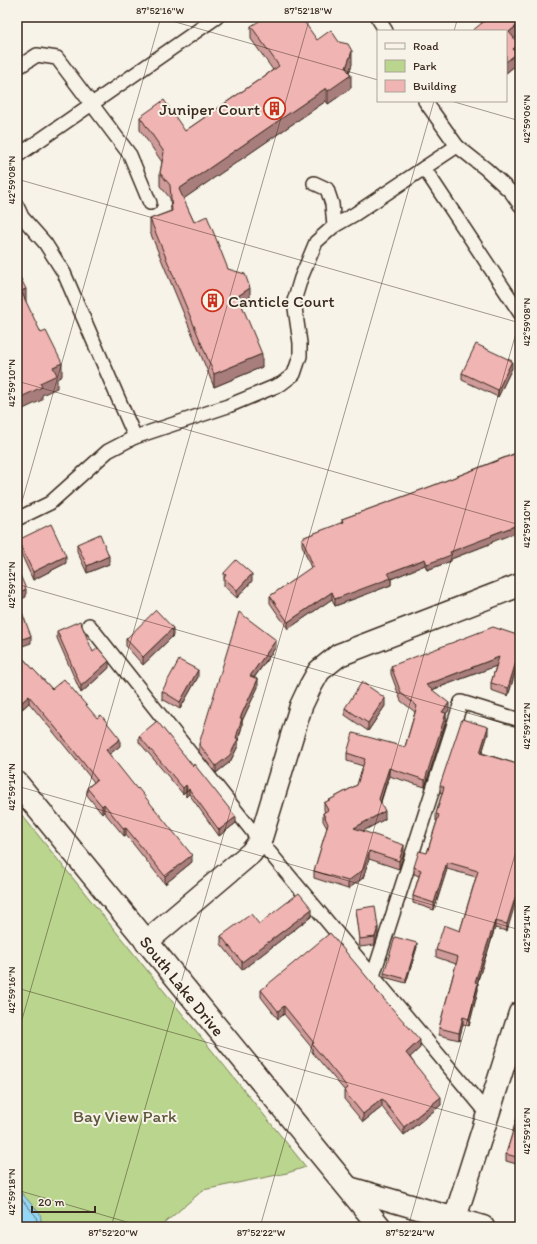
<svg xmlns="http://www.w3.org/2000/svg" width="537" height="1244" font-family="Itim,sans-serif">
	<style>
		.green { fill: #bad58d; stroke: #7a8056 }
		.water { fill: #95d7f7; stroke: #7192a0 }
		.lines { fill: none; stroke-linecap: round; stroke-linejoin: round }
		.shore { stroke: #5f6f75; stroke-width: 1 }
		.lane-casing { stroke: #3b2a1e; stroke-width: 16 }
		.street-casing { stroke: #3b2a1e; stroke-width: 25 }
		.secondary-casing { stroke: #3b2a1e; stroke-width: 25 }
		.lane { stroke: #f7f3e8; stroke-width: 13 }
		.street { stroke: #f7f3e8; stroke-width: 22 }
		.secondary { stroke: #f7f3e8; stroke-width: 22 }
		.wall { fill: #ce9b9a; stroke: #3b2a1e }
		.shaded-wall { fill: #a87e7d; stroke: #3b2a1e }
		.building { fill: #f0b4b3; stroke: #3b2a1e }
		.ticks { fill: none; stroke: #3b2a1e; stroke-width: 1; stroke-opacity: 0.45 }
		.labels { text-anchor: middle; stroke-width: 4; stroke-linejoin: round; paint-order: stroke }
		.poi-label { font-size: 17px; fill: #3b2a1e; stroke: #f7f3e8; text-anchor: end }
		.street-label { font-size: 17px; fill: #3b2a1e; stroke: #f7f3e8 }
		.park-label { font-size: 17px; fill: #5b553a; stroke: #f7f3e8 }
		.neatline { fill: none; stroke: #3b2a1e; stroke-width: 1.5 }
		.ticks-label { font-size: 10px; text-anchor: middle; fill: #3b2a1e }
	</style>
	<rect width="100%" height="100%" fill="#f7f3e8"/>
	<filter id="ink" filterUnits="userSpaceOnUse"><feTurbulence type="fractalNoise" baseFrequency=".025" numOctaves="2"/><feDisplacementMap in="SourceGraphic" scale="8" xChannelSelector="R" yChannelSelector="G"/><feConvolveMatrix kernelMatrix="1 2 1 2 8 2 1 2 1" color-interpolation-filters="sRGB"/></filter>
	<g filter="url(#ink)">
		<!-- green -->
		<path class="green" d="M17,809L306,1167L287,1173L203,1190L160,1227H42L40,1214L17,1188Z"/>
		<!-- water -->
		<path class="water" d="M17,1188L40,1214L42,1227H17Z"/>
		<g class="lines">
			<!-- shore -->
			<path class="shore" d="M17,1194L36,1216L38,1227"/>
			<defs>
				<g id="lane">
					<path d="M377,17L386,31"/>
					<path d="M17,68L37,55L57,58L130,155L150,203"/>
					<path d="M457,146L486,169L511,192L520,205"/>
					<path d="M17,156L217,17"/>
					<path d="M424,168L520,313"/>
					<path d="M17,206L22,217L45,243L64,273L135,437"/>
					<path d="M334,226L355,214L457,146L425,101"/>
					<path d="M17,519L50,503L108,451L135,437L228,406L281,384L294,374L300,356V343L294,301L301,278L316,242L334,226L332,204L327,189L314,183"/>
					<path d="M89,625L260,841L488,1114"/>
					<path d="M373,976L461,702L520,720"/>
				</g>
				<g id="street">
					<path d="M146,942L251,853L260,841L301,706L310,687L319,671L339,655L520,585"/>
					<path d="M455,1218L520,1013"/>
				</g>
				<g id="secondary">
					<path d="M17,783L380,1227"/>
					<path d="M349,1188L483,1227"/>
				</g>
			</defs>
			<!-- lane casing -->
			<use href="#lane" class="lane-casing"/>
			<!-- street casing -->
			<use href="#street" class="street-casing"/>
			<!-- secondary casing -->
			<use href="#secondary" class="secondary-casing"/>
			<!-- lane -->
			<use href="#lane" class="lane"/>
			<!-- street -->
			<use href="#street" class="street"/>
			<!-- secondary -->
			<use href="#secondary" class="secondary"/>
		</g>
		<!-- wall -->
		<g class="wall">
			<path d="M477,17H515L520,23V34L514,39L519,55L516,57V65L506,73V31L482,24Z"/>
			<path d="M251,26L317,40L352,64L349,73L351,88L328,104L326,101L183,199L194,222L228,269L250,301L242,306L262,367L214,387L150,232V219L171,211L170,198L160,186V173L162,162L140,130V117L185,131L273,70L251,39Z"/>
			<path d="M512,368L498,397L462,380V373Z"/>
			<path d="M520,449L492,543L451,559V561L427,570L425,565L391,579V585L335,606L332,599L288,629L270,603V596L311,568L302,545V538L342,523V519L432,486L516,453V451Z"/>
			<path d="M18,540L66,563L33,580L18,547Z"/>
			<path d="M77,544L109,564L87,573L77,551Z"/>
			<path d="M224,573L252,581L237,598L224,586Z"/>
			<path d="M57,631L93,652L109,668L81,693L57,638Z"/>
			<path d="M173,636L143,665L126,646V639Z"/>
			<path d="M520,636V671L516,670L508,696L491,690V683L496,666L432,690L449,710L446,714V721L425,787L389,776L381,802L385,819L363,831L404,853L399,869L369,859L363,878L348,889L314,878V871L327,828L323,821V813L325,812L324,810V803L357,785L363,766L347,761V753L405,747L415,712L401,701L391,674V666Z"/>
			<path d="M276,647L254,678L258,687L242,721V726L238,741V746L230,762L216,773L199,752V744Z"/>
			<path d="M17,652L52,689L120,746L109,754L192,862L165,884L126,835L124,836L104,812L102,814L87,795V788L94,782L55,734L29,703L22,709L17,703Z"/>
			<path d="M198,677L180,709L162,699V691Z"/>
			<path d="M385,706L368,731L345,715V708Z"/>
			<path d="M488,734L482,753L517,764L507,931L495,928L477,983L478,990L469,1026L463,1024L459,1040L439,1035V1028L456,964L436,957V950L460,931L476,877L447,869L434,910L413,903V896L419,876L414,874V867L427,853L437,821H436V814L442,793L440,792V785Z"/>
			<path d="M139,736L236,823L219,836L189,794L186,797V791L183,794L139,742Z"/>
			<path d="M356,909L378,935L375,945L360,947L356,917Z"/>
			<path d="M312,916L242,970L221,944V936L259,924Z"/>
			<path d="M417,947L406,983L384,977V973Z"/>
			<path d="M261,990H376L420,1048L410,1057L441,1105L404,1135L382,1107L363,1122L344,1099V1091H345L312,1052V1048L284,1014L278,1019L261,997Z"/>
			<path d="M520,1108V1165L506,1161V1154Z"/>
		</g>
		<!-- shaded-wall -->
		<g class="shaded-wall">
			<path d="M520,24V34L509,43V32Z"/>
			<path d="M519,44V55L516,57V65L506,73V62L513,49Z"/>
			<path d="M352,51V64L347,78L351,75V88L328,104V91L346,68Z"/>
			<path d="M326,88V101L179,202V189Z"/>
			<path d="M250,288V301L238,309V296Z"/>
			<path d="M26,289V302L21,291Z"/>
			<path d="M262,354V367L214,387V374Z"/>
			<path d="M512,361V368L498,397V390Z"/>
			<path d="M62,363V376L57,379V388L42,395V400L17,412V399L53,367Z"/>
			<path d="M520,524V531L492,542V543L451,559V561L427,570V564L450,552L491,535Z"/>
			<path d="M66,556V563L33,580V572Z"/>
			<path d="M109,556V564L87,573V566Z"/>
			<path d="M425,559V565L391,579V585L335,606V599L388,573Z"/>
			<path d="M252,574V581L237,598V590Z"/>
			<path d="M26,589V597L17,601V594Z"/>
			<path d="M332,592V599L288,629V622Z"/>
			<path d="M173,628V636L143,665V657Z"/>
			<path d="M31,636V643L17,648V641Z"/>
			<path d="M276,640V647L250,683V676Z"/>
			<path d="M499,657V665L426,692V685Z"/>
			<path d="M109,661V668L81,693V686Z"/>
			<path d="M516,662V670L508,696V688Z"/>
			<path d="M198,670V677L180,709V702Z"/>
			<path d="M258,679V687L242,721V726L238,741V746L230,762L216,773V766L236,738L240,718Z"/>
			<path d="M29,696V703L22,709V702Z"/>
			<path d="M385,698V706L368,731V723Z"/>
			<path d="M449,703V710L446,714V721L425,787V780L442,712Z"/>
			<path d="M488,727V734L480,759V753Z"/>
			<path d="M120,739V746L106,757V750Z"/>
			<path d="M389,768V776L379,807V799Z"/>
			<path d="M186,785V791L189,789V794L186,797V791L183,794V788Z"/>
			<path d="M104,804V812L102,814V806Z"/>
			<path d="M385,811V819L354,836V828Z"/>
			<path d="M236,817V823L219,836V830Z"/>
			<path d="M126,828V835L124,836V829Z"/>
			<path d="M404,845V853L399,869V861Z"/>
			<path d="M369,851V859L363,878L348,889V881Z"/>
			<path d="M192,855V862L165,884V876Z"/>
			<path d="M447,862V869L434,910V903Z"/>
			<path d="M520,882V888L507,931V924Z"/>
			<path d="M312,909V916L242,970V962Z"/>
			<path d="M495,921V928L475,989V982Z"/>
			<path d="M378,927V935L375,945V937Z"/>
			<path d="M417,943V947L406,983V979Z"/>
			<path d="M478,983V990L469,1026V1019Z"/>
			<path d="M284,1006V1014L278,1019V1011Z"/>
			<path d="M463,1017V1024L459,1040V1033Z"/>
			<path d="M420,1040V1048L406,1061V1053Z"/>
			<path d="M441,1097V1105L404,1135V1127Z"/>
			<path d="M382,1099V1107L363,1122V1114Z"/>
		</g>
		<!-- building -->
		<g class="building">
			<path d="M266,17H301L317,40L331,30L339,42L348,44L352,51L346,68L351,75L328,91L326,88L179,189L194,222L207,216L228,269L245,274L250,288L238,296L262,354L214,374L150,219L172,211L170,185L160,173L164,152L140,117L164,100L185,131L279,66L251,26Z"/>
			<path d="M485,17H515L520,23L509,32L519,44L513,49L516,54L506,62V31H472L487,19Z"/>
			<path d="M17,271L26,289L21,291L41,333L46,331L62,363L53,367L57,375L40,383L42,387L17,399Z"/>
			<path d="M476,344L512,361L498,390L462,373Z"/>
			<path d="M520,449V524L491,535L492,536L450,552L451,555L427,564L425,559L388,573L391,578L335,599L332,592L288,622L270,596L313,566L302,538L343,522L342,519L432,486L517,453L516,451Z"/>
			<path d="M51,524L66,556L33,572L18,540Z"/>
			<path d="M100,534L109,556L87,566L77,544Z"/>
			<path d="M236,560L252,574L237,590L224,578L226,575L224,573Z"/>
			<path d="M20,575L26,589L17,594V576Z"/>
			<path d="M17,599L31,636L17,641Z"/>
			<path d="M156,610L173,628L143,657L126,639Z"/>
			<path d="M239,612L276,640L250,676L258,679L240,718H242L236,738L238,739L230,755L216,766L199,744Z"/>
			<path d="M80,621L93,652L98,648L109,661L81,686L57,631Z"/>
			<path d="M493,627L520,636V663L516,662L508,688L491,683L499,657L426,685L449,703L442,712L446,713L425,780L389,768L379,799L385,811L354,828L404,845L399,861L369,851L363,870L348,881L314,871L328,824L323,813L328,810L324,803L357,785L365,759L347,753L353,733L405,747L417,706L401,693L391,666Z"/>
			<path d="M17,652L52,689L64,679L97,718L101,715L120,739L106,750L137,789L138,788L192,855L165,876L126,828L124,829L104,804L102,806L87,788L97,780L55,727L29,696L22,702L17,696Z"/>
			<path d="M179,660L198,670L180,702L162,691Z"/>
			<path d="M362,682L385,698L368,723L345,708Z"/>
			<path d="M462,719L488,727L480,753L517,764L520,754V882L507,924L495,921L475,982L478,983L469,1019L463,1017L459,1033L439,1028L458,957L436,950L444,925L460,931L478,871L447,862L434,903L413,896L421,870L414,867L419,851L427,853L439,815L436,814L444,787L440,785Z"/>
			<path d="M157,721L193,766L194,764L236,817L219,830L189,789L186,791L187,787L186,785L183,788L139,736Z"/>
			<path d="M299,893L312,909L242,962L221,936L251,914L259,924Z"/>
			<path d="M375,906L378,927L375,937L360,939L356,909Z"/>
			<path d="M330,933L376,988L375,989L420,1040L406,1053L441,1097L404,1127L382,1099L363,1114L344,1091L348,1088L312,1044L314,1043L284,1006L278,1011L261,990Z"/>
			<path d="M395,937L417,943L406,979L384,973Z"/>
			<path d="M520,1108V1158L506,1154Z"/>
		</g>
	</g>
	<!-- ticks -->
	<path class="ticks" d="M158,17L378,80M454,31L458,17M451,101L520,121M17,179L520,323M17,381L520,525M17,519L161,17M17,584L520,728M17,786L520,930M17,988L520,1132M17,1037L310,17M17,1190L144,1227M111,1227L434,101M260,1227L520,319M408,1227L520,837"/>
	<!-- icons -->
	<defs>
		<symbol id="building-ring" viewBox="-11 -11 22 22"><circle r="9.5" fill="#f7f3e8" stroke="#c8321e" stroke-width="1.5"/><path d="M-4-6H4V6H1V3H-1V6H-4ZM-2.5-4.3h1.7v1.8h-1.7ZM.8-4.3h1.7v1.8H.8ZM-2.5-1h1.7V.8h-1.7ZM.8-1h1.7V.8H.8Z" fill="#c8321e"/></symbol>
	</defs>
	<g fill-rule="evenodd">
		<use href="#building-ring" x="262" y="96" width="25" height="25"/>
		<use href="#building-ring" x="200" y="288" width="25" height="25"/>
	</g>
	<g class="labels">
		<!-- poi labels -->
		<g class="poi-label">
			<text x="260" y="115">Juniper Court</text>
			<text x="228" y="307" text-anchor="start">Canticle Court</text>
		</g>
		<!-- street labels -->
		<g class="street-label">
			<text transform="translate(182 986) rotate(51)" y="6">South Lake Drive</text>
		</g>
		<!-- park labels -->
		<g class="park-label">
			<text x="125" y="1122">Bay View Park</text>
		</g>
	</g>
	<!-- margin -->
	<rect width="537" height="1244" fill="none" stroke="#f7f3e8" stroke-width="44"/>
	<!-- legend -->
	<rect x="377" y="30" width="130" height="72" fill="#f7f3e8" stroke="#aca397"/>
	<rect x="385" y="43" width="20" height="6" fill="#f7f3e8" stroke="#aca397"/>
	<text x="413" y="50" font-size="12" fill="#3b2a1e">Road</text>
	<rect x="385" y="60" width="20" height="12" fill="#bad58d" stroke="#aca397"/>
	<text x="413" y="70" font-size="12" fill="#3b2a1e">Park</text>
	<rect x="385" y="80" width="20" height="12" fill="#f0b4b3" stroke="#aca397"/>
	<text x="413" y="90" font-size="12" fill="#3b2a1e">Building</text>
	<!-- scale -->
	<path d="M32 1206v6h63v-6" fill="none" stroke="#3b2a1e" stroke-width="2"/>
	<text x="38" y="1206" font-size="12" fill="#3b2a1e" stroke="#f7f3e8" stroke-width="3" paint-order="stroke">20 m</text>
	<rect x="22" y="22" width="493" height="1200" class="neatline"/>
	<g class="ticks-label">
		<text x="160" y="14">87°52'16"W</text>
		<text x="308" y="14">87°52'18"W</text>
		<text transform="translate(526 119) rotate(-90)" y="4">42°59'06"N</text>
		<text transform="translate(11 180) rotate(-90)" y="4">42°59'08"N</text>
		<text transform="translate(526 322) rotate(-90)" y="4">42°59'08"N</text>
		<text transform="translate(11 383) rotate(-90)" y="4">42°59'10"N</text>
		<text transform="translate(526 524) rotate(-90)" y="4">42°59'10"N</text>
		<text transform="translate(11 585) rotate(-90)" y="4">42°59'12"N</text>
		<text transform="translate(526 726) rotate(-90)" y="4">42°59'12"N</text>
		<text transform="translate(11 787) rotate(-90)" y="4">42°59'14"N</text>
		<text transform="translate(526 929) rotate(-90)" y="4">42°59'14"N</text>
		<text transform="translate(11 990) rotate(-90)" y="4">42°59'16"N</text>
		<text transform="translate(526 1131) rotate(-90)" y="4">42°59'16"N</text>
		<text transform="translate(11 1192) rotate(-90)" y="4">42°59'18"N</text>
		<text x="113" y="1236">87°52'20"W</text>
		<text x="261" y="1236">87°52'22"W</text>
		<text x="410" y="1236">87°52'24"W</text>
	</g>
</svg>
